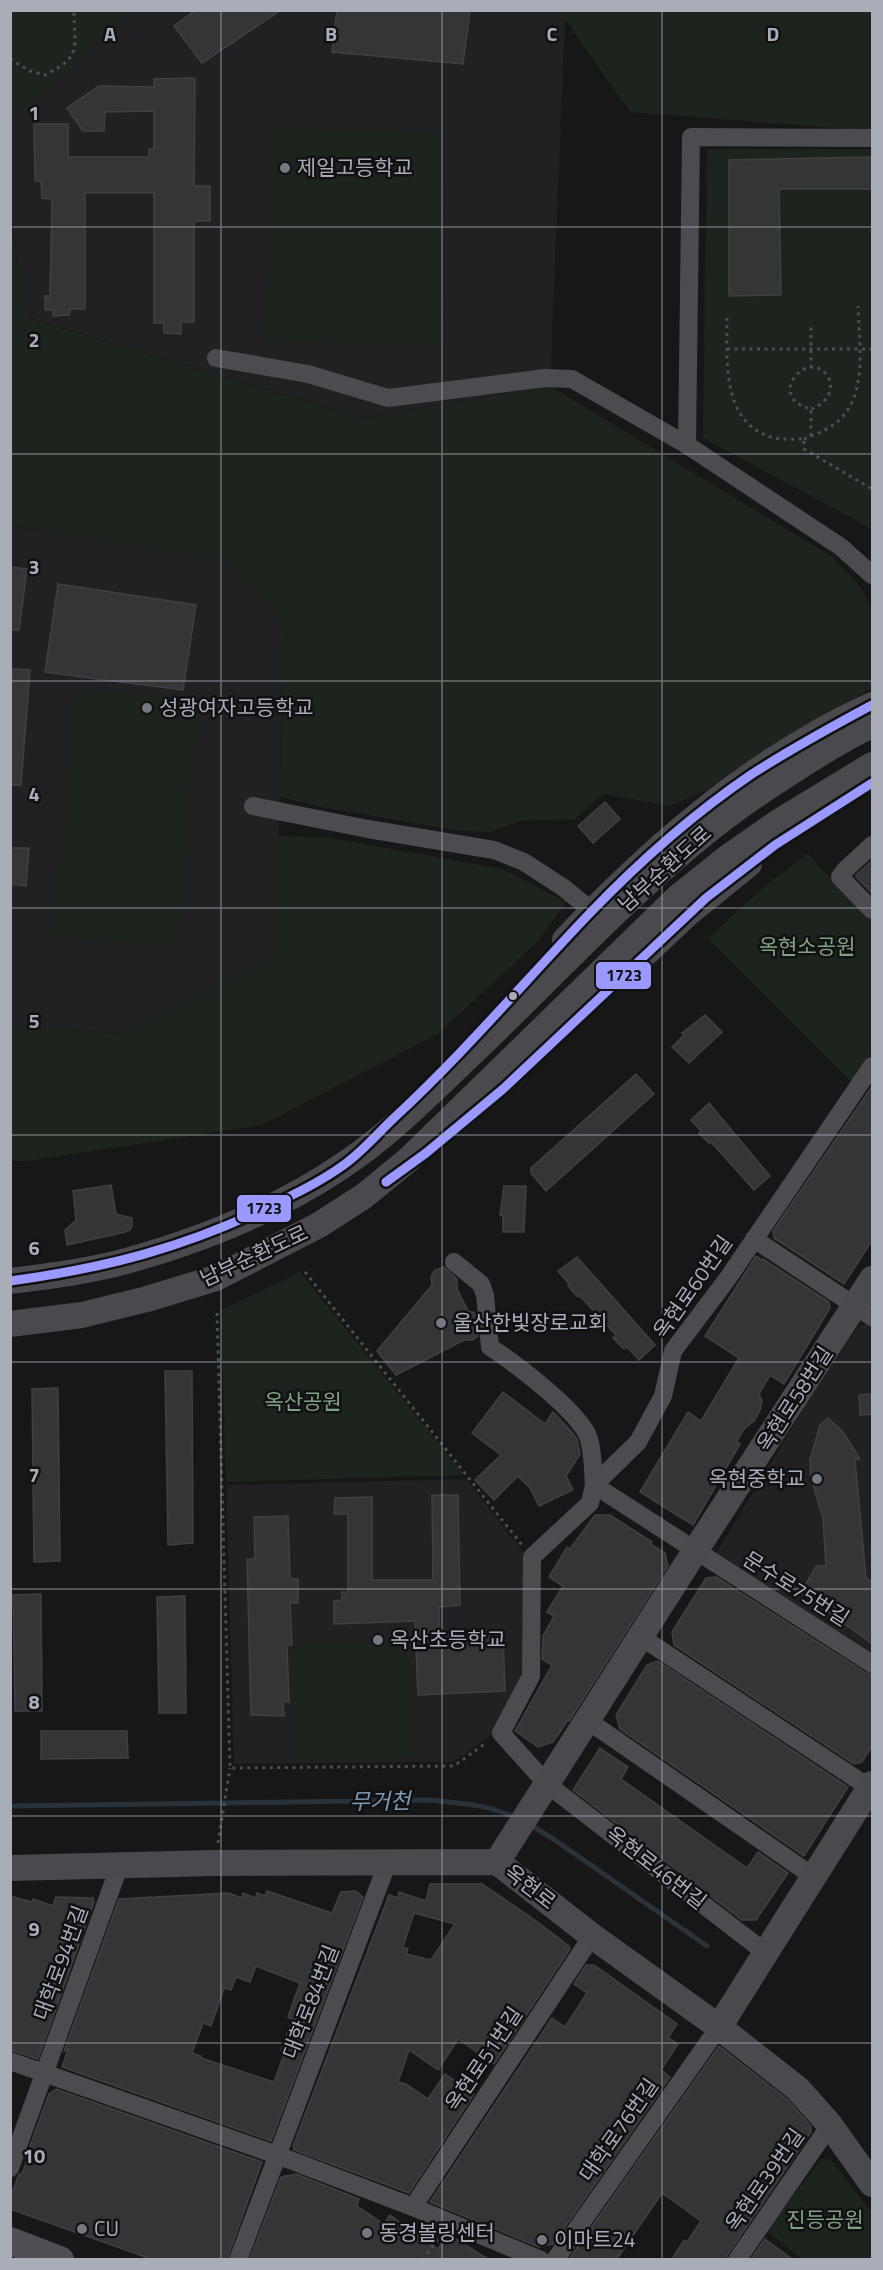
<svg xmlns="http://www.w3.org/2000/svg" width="883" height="2270" font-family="'Titillium Web','Noto Sans KR',sans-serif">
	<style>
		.built { fill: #212123 }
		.green { fill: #1d241e }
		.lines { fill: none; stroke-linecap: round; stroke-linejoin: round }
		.stream { stroke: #2a3239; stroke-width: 5 }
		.building { fill: #353536; stroke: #3f4043; stroke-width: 1.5; fill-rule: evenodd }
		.path { stroke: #4d4e52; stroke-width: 3; stroke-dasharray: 3 4.5; stroke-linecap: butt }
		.minor { stroke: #4b4c50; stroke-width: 18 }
		.secondary { stroke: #4a4a4e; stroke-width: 26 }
		.primary { stroke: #4d4f52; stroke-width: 28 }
		.bus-1-casing { stroke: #111113; stroke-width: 14 }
		.bus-1 { stroke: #99f; stroke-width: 9 }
		.grid { fill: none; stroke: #a8adb8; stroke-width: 1.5; stroke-opacity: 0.55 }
		.poi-dot { fill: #757880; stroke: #111113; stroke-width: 2 }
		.bus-dot { fill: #a8adb8; stroke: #111113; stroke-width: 2 }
		.labels { text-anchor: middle; stroke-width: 5; stroke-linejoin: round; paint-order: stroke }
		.poi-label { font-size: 21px; fill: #a8adb8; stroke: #111113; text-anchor: start }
		.street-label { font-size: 21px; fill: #a8adb8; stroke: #111113 }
		.park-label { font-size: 21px; fill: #7fa381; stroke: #111113 }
		.water-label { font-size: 22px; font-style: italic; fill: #7f9bb3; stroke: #111113 }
		.grid-label { font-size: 20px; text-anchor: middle; font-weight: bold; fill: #a8adb8; stroke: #111113; stroke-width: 5; stroke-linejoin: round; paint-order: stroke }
		.line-badge { stroke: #111113; stroke-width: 2 }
		.pale-badge-label { font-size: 16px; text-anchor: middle; font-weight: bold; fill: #111 }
	</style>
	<rect width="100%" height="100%" fill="#171717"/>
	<!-- built -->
	<g class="built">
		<path d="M130,11H559L565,18L550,386L362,418L26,317L11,216L10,120Z"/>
		<path d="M10,525L232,563L286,619L274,955L118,1033L11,1027Z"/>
		<path d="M867,1322L872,1325V1654L714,1557L808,1401L857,1328Z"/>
		<path d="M466,1479L527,1557L525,1674L498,1730L454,1762L234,1764L226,1485Z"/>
	</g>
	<!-- green -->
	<g class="green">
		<path d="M11,10H130V11L11,120Z"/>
		<path d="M559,11H872V131L630,112Z"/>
		<path d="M272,128L443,133L441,345L269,342Z"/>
		<path d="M707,149H872V529L703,438Z"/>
		<path d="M10,216L27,318L362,418L550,386L831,556L860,586L872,610V688L710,789L670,806L603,794L575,819L520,821L491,832L460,831L327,808L280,797L286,620L232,564L11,525Z"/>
		<path d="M79,690L198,703L176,947L55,936Z"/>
		<path d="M278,836L330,838L503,869L566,902L537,942L438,1034L262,1125L27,1161H11V1027L118,1033L274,955Z"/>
		<path d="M808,854L872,922V1052L851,1082L708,939C740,908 771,879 808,854Z"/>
		<path d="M300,1272L464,1475L226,1482L221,1310Z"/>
		<path d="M409,1640L413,1758L297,1761L294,1643Z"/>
		<path d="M821,2159L831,2160L872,2213V2259H802L767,2231Z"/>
	</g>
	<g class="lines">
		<!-- stream -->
		<g class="stream">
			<path d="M10,1806L429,1800C458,1803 490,1804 517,1819"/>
			<path d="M528,1824L552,1838L707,1946"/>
		</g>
	</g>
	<!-- building -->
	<g class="building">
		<path d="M196,10H281L202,63L174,26Z"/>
		<path d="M337,10H470L463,64L332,52Z"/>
		<path d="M195,78L194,186H210V221H194V322H181V334L164,333V323H154V193H85V309H70L69,315L53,316V310H45V296H50L52,199L42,198L41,181H35L34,124H68V157H149V149H154V111L105,112L104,131H83L67,108L99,86L154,87V79Z"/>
		<path d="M873,157V189H779L781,295L729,296V160Z"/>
		<path d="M10,567L27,569L19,630H10Z"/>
		<path d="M58,584L196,605L183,690L45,672Z"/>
		<path d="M12,669L30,670L21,785H10Z"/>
		<path d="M605,802L620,819L593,843L578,826Z"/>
		<path d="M10,848H29L26,886L10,884Z"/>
		<path d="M873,860V894L856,877V875Z"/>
		<path d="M705,1015L722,1032L689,1063L672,1047L684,1035L682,1033Z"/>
		<path d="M636,1074L654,1094L546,1191L531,1173V1168Z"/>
		<path d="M873,1085V1239L844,1284L774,1238L773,1231Z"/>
		<path d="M709,1103L770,1176L754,1190L711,1142L709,1143L699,1133L701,1131L691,1120Z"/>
		<path d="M111,1185L116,1214L132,1218V1226L130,1230L125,1232L67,1245L65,1230L76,1220L73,1191Z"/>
		<path d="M504,1186H526L524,1232H503V1216L500,1215Z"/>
		<path d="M756,1256L762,1260L763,1259L829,1302L830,1308L784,1384L770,1375L759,1394L762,1401L760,1410L754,1421L745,1428L736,1442L740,1444L693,1525L640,1492L688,1412L701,1421L739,1358L705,1336Z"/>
		<path d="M577,1257L655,1345L639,1360L627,1347L624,1349L613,1338L616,1335L579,1295L578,1297L568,1286L570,1285L558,1271Z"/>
		<path d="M444,1267L457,1279V1289L468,1311L475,1313L478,1336L473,1340H464L396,1375L377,1351L432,1285L431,1277L435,1270Z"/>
		<path d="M165,1371H192L193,1543L168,1545Z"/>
		<path d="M58,1388L60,1561L34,1562L32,1389Z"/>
		<path d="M503,1392L545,1424L553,1412L571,1431L577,1439L580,1454L566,1476L573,1490L539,1506L530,1488L518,1476L494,1500L475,1480L501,1455L472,1433Z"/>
		<path d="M873,1394V1414L860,1415L859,1395Z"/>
		<path d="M828,1418L843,1432L860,1459L855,1460L866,1578L873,1582V1644L801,1593L816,1566H826L823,1518L811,1478L810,1460L820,1425Z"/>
		<path d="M432,1495H458L460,1605L439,1607V1635L503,1632L505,1691L418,1695L415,1621L334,1624V1601L342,1600V1592H348V1514H334L335,1498L372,1497V1580H433Z"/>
		<path d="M595,1515H610L652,1542L650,1544L665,1553L668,1566L569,1721L568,1720L553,1742L538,1747L515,1731L552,1665L542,1659L543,1636L554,1616L547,1612L563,1586L549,1577L567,1547L570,1549Z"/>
		<path d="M288,1516L290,1579H298V1603H290L292,1645H287L289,1702L283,1701L284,1716L251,1715L247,1559H255L254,1517Z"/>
		<path d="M716,1577L866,1673L873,1675V1744L862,1762L854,1764L674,1645L672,1632L706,1578Z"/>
		<path d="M41,1594L42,1711H15L13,1595Z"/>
		<path d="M185,1596L186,1713H159L157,1597Z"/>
		<path d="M658,1661L848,1787L804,1856L620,1729L616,1715L647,1665Z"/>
		<path d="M41,1731H127L128,1758L41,1759Z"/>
		<path d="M600,1748L628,1767L621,1779L747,1868L758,1852L788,1873L756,1920H742L573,1790Z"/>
		<path d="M430,1884H482L532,1918L569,1946L570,1949L494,2064L458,2039L438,2070L409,2050L398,2082L406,2084L428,2099L445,2074L474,2094L409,2193L294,2150L293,2146L389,1895L398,1898L399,1892L426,1901ZM414,1913L455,1924L431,1960L406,1954L408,1949L403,1947Z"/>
		<path d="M267,1891L332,1913L341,1892L356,1891L363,1897L271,2141L62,2067L68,2049L64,2051L119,1899L228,1893L242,1898L243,1893L256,1898L257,1893L265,1896ZM256,1966L300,1983L288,2017L292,2019L281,2051L285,2052L274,2082L201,2058V2056L192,2053L203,2023L211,2026L224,1988L231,1990L236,1977L250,1982Z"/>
		<path d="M10,1896L32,1902L33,1899L53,1906L56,1897L93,1898L94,1902L38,2059L10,2050Z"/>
		<path d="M586,1965H594L677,2024L668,2038L678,2044L661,2070L670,2077L553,2244L539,2247L430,2202L552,2018L565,2027L587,1993L574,1984Z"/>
		<path d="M719,2046L788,2100L811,2126V2132L728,2254L726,2259H672L684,2240L687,2242L701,2221L662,2193L617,2259H569Z"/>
		<path d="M56,2089L262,2162L227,2259H151L10,2209V2199L19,2174H22L32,2147L30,2146L49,2094Z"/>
		<path d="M296,2174L359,2199L357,2206L384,2224L390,2215L438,2249L448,2234L488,2259H250L281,2177Z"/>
		<path d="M765,2239L792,2259H751Z"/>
	</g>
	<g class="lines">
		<!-- path -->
		<g class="path">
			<path d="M10,59L30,71L45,75C83,56 74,48 74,10"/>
			<path d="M727,318C727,358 721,422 771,437C781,440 793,439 804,439V449L872,489"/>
			<path d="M727,349H872"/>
			<path d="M811,368V327"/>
			<path d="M811,436V409C763,397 810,346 828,377C836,391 824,405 811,409"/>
			<path d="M804,439C818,433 834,428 844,415C867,387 859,339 858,306"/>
			<path d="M305,1272L522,1545"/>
			<path d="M217,1313L230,1768L454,1766L486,1743"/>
			<path d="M218,1843L230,1768"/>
			<path d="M423,2260L439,2237"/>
		</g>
		<!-- minor -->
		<g class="minor">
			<path d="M216,358L308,374L388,398L545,378L572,379L687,445L841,547L872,575"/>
			<path d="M687,445L691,137L872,138"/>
			<path d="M253,806L368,829L494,850L524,862L564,888L592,911"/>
			<path d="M872,845L845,870L840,877L872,910"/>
			<path d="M754,1239L872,1317"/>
			<path d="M454,1262L481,1284L485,1295L490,1347C515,1363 575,1409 587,1434C593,1446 593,1472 594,1485"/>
			<path d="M594,1485L872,1664"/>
			<path d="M641,1637L870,1788"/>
			<path d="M587,1720L814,1877"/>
			<path d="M766,1953L547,1784L501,1733L531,1676L532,1557L590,1503L594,1485L638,1442L663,1396L673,1351L728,1278L872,1066"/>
			<path d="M10,2061L277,2155L413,2207L541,2260"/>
			<path d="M10,2168L119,1867"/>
			<path d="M413,2207L592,1936"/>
			<path d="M238,2260L387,1864"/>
			<path d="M555,2260L719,2027"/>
			<path d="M737,2260L830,2125"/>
		</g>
		<!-- secondary -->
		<g class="secondary">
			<path d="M565,940C652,847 755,758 872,705"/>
			<path d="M647,952L686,915L749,864"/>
			<path d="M10,1281C50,1276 91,1271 130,1260C204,1239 281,1208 345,1164C391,1133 431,1092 472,1053C549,980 622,900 705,833C732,811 761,791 791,772C817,755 844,738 872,725"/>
			<path d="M10,1324L82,1315L147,1299L216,1278L319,1225L364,1196L408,1160L677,898L727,858L780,821L872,765"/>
			<path d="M497,1862L695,1551L872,1279"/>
			<path d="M10,1868L214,1863L497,1862L592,1936L719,2027L798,2089L830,2125L872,2184"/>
			<path d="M719,2027L872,1784"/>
		</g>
		<!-- primary -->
		<path class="primary" d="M10,2241L60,2260"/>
		<defs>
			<g id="bus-1">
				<path d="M386,1182L426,1153L503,1089L706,898L775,845L872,783"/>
				<path d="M10,1281C106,1268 183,1248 270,1206C295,1194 322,1181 345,1164C363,1151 379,1132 395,1117C464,1053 525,981 590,913C639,862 693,814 752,774C791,749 831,727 872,705"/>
			</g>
		</defs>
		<!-- bus-1 casing -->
		<use href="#bus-1" class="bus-1-casing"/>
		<!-- bus-1 -->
		<use href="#bus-1" class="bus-1"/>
	</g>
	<!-- grid -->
	<path class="grid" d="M221,10V2260M442,10V2260M662,10V2260M10,227H872M10,454H872M10,681H872M10,908H872M10,1135H872M10,1362H872M10,1589H872M10,1816H872M10,2043H872"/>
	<!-- markers -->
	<g class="poi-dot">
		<circle cx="285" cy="168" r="6"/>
		<circle cx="147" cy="708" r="6"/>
		<circle cx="441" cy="1323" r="6"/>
		<circle cx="817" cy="1479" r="6"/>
		<circle cx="378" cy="1640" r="6"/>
		<circle cx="82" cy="2229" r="6"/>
		<circle cx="367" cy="2233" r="6"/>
		<circle cx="542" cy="2240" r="6"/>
	</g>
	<circle class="bus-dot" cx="513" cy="996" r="5"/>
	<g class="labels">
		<!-- poi labels -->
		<g class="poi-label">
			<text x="297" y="175">제일고등학교</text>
			<text x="159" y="715">성광여자고등학교</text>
			<text x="453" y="1330">울산한빛장로교회</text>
			<text x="805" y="1486" text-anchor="end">옥현중학교</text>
			<text x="390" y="1647">옥산초등학교</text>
			<text x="94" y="2236">CU</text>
			<text x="379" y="2240">동경볼링센터</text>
			<text x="554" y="2247">이마트24</text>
		</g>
		<!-- street labels -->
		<g class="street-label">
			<text transform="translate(665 869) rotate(-42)" y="7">남부순환도로</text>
			<text transform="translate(254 1256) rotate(-25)" y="7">남부순환도로</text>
			<text transform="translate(693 1287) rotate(-55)" y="7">옥현로60번길</text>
			<text transform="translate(795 1399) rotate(-57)" y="7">옥현로58번길</text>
			<text transform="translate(796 1589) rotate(32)" y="7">문수로75번길</text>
			<text transform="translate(656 1868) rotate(38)" y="7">옥현로46번길</text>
			<text transform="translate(530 1887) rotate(38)" y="7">옥현로</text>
			<text transform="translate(61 1963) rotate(-70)" y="7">대학로94번길</text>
			<text transform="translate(311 2002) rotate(-69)" y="7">대학로84번길</text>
			<text transform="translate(484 2059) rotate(-56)" y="7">옥현로51번길</text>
			<text transform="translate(619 2130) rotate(-55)" y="7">대학로76번길</text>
			<text transform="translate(765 2180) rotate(-55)" y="7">옥현로39번길</text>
		</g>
		<!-- park labels -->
		<g class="park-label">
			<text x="807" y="954">옥현소공원</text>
			<text x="303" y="1409">옥산공원</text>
			<text x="825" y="2227">진등공원</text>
		</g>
		<!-- water labels -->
		<g class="water-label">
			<text transform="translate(380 1801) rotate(-1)" y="8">무거천</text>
		</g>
	</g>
	<g class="grid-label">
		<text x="110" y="41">A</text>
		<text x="331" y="41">B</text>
		<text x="552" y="41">C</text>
		<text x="773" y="41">D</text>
		<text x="34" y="120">1</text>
		<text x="34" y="347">2</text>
		<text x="34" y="574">3</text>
		<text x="34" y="801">4</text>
		<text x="34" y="1028">5</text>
		<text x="34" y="1255">6</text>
		<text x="34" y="1482">7</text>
		<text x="34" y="1709">8</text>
		<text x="34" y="1936">9</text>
		<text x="34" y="2163">10</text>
	</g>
	<g class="line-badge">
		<rect x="595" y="961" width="57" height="29" rx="6" fill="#99f"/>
		<rect x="236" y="1194" width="56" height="29" rx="6" fill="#99f"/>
	</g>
	<g class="pale-badge-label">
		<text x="624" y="981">1723</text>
		<text x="264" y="1214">1723</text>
	</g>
	<!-- border -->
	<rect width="883" height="2270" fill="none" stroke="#a8adb8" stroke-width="24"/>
</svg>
